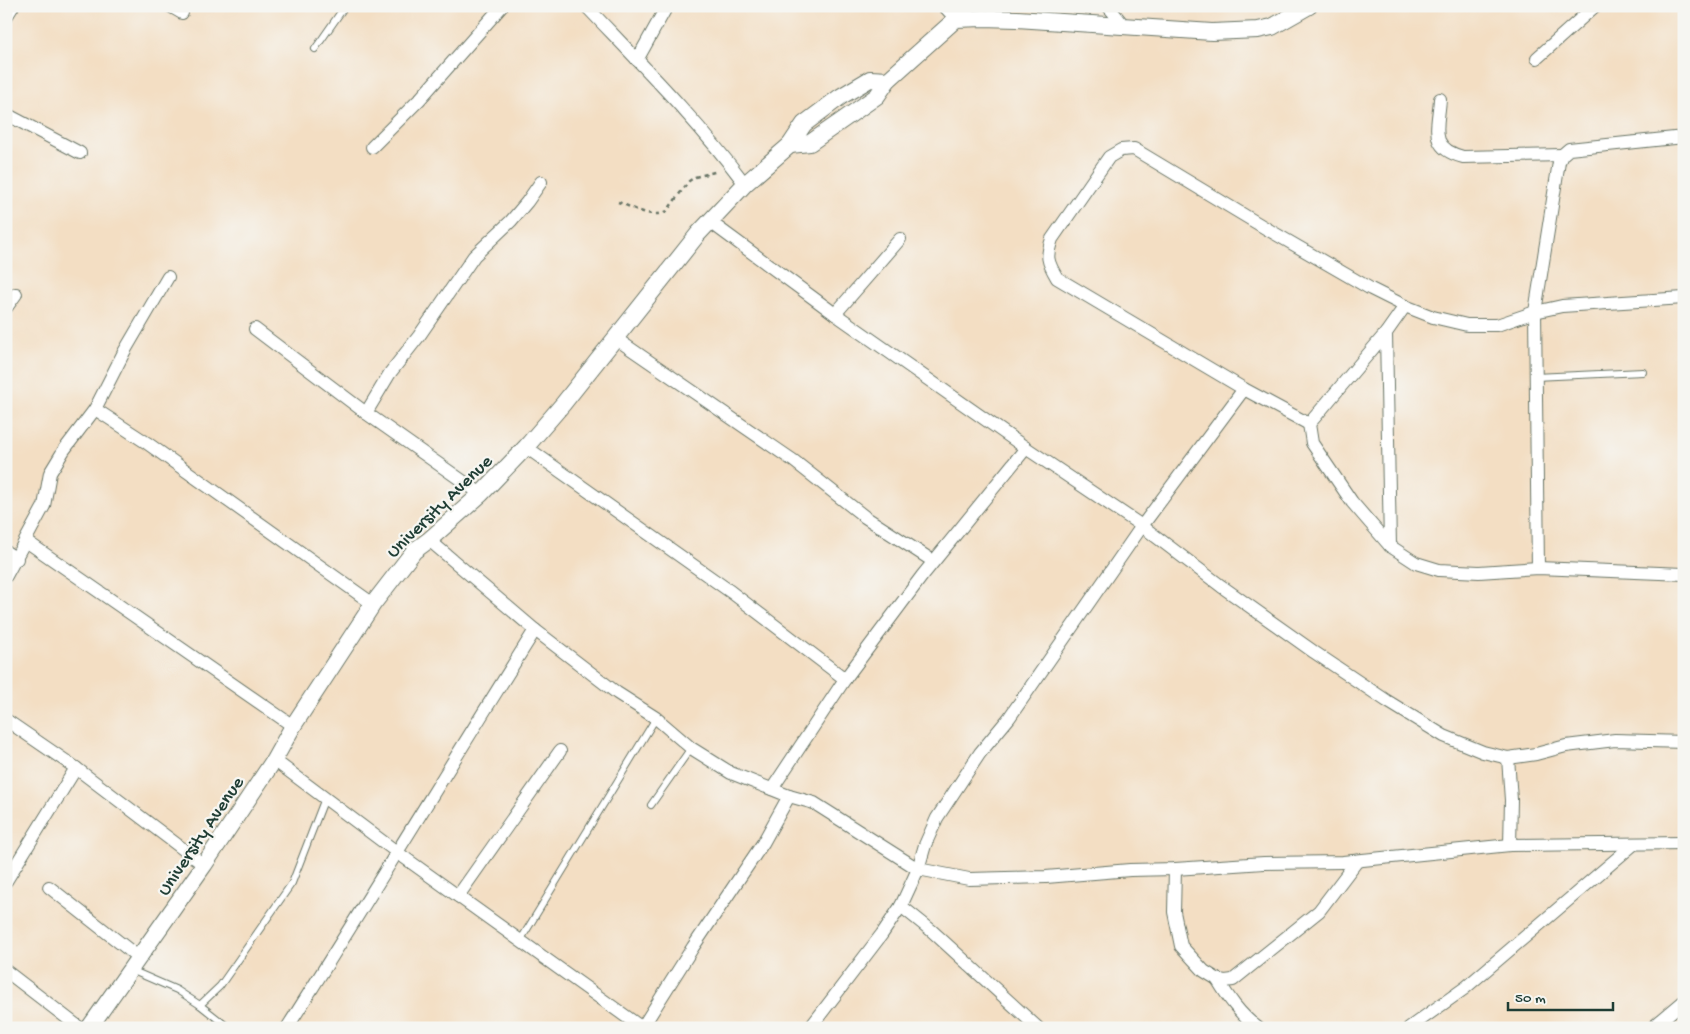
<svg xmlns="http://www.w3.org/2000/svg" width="1690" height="1034" font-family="'Gochi Hand',sans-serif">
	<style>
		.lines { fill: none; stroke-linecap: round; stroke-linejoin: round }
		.service-casing { stroke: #697566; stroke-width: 8 }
		.minor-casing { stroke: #697566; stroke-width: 14 }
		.tertiary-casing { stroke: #697566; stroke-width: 18 }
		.path { stroke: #697566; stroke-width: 2.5; stroke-dasharray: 4 4; stroke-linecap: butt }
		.service { stroke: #fff; stroke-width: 6 }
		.minor { stroke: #fff; stroke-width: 12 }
		.tertiary { stroke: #fff; stroke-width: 16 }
		.labels { text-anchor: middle; stroke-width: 4.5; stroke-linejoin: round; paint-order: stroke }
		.street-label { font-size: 19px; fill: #1f3d34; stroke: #f6f6f2 }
	</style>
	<rect width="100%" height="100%" fill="#f6f6f2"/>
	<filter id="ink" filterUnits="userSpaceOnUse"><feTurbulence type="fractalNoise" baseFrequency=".02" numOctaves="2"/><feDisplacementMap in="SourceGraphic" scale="10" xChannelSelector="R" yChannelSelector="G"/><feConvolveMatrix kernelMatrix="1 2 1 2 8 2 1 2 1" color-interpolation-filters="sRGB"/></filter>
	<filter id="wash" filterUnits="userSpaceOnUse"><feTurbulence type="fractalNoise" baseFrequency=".0096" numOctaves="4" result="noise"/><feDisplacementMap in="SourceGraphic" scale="20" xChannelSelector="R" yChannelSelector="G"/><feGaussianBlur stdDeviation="1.12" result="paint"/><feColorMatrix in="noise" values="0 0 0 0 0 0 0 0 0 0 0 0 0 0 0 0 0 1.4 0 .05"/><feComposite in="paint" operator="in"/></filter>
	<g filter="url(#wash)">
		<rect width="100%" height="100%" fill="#f3dec3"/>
	</g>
	<g filter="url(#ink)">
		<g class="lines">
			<defs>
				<g id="service">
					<path d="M315,49L345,6"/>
					<path d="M1535,377L1643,372"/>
					<path d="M651,805L691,748"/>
					<path d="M520,941L656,718"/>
					<path d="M131,970L177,990L200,1005L220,986L292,883L325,798"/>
					<path d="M200,1005L229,1028"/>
				</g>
				<g id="minor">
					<path d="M170,6L182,13"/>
					<path d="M586,6C641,64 697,120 745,184"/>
					<path d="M944,6L956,19"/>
					<path d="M1108,6L1125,27"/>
					<path d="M6,17L13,6"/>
					<path d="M1537,58L1595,6"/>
					<path d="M637,60L667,6"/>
					<path d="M1440,99C1438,128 1428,148 1463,157L1562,155"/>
					<path d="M6,114L80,153"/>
					<path d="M372,147L419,100L502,6"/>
					<path d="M709,221L835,314L1026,448L1142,526L1221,586L1314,652L1387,701L1444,736L1483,752L1508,758L1536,754L1566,746L1615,740L1684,742"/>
					<path d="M1405,306L1386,333L1309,424L1312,443L1352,502L1390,546L1416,563L1439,570L1479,572L1538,568L1684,574"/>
					<path d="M6,308L16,294"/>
					<path d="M835,314L900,239"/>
					<path d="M255,329L366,413L481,494"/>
					<path d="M1386,333L1390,546"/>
					<path d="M615,338L794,461L865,517L933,561"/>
					<path d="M95,409L147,443L373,604"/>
					<path d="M366,413L390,373L419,336L474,256L511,221L527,202L541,182"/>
					<path d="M1309,424L1244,389L1057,278C1047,261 1046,257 1052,239L1109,157L1121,150L1134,149L1267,229L1371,289L1405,306L1433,317L1467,325H1497L1535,312L1562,306L1684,298"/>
					<path d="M526,447L731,592L845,679"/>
					<path d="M429,540L535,630L617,693L656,718L691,748L731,773L789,796L814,803L918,869L969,879L1046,877L1130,870L1175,869L1264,863L1343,862L1510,845L1684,843"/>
					<path d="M26,541L293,726"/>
					<path d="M6,552L17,559"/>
					<path d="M1538,568L1535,312L1559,162L1562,155L1569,149L1684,137"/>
					<path d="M6,576L44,506L50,473L64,450L95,409L124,352L168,277"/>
					<path d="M6,720L76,768L204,865"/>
					<path d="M1508,758L1511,800L1510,845"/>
					<path d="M274,760L398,853L642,1028"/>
					<path d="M772,789L845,679L922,576L1026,448"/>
					<path d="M1175,869L1174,912L1181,946L1204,971L1217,979L1225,981L1233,980L1319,911L1357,861"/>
					<path d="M6,881L76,768"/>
					<path d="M49,887L138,957"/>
					<path d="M458,896L560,751"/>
					<path d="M901,906L932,931L1038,1028"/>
					<path d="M6,971L80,1028"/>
					<path d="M1217,979C1228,997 1240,1015 1258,1028"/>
					<path d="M287,1028C371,896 452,762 535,630"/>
					<path d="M642,1028L693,947L763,843L789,796"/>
					<path d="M810,1028L882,934L901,906L918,869L925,845L937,818L980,753L1009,718L1142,526L1244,389"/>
					<path d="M1409,1028L1465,988L1634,844"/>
					<path d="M1652,1028L1684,1001"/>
				</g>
				<g id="tertiary">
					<path d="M790,145L810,143L877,96L888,80L956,19L983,18L1017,19L1212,32L1258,30L1272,27L1309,6"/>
					<path d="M89,1028L204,865L274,760L293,726L373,604L414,551L429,540L481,494L526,447L563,404L698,234L745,184L790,145L804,124L840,97L870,79L888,80"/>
				</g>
			</defs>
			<!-- service casing -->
			<use href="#service" class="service-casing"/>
			<!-- minor casing -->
			<use href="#minor" class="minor-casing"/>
			<!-- tertiary casing -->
			<use href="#tertiary" class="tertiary-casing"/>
			<!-- path -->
			<path class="path" d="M618,202C632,207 653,220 667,211L689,181L695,177L718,171"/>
			<!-- service -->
			<use href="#service" class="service"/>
			<!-- minor -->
			<use href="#minor" class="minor"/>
			<!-- tertiary -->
			<use href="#tertiary" class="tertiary"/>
		</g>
	</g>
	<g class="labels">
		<!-- street labels -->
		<g class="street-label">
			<text transform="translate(438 505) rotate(-44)" y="7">University Avenue</text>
			<text transform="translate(199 835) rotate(-56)" y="7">University Avenue</text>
		</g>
	</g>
	<!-- margin -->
	<rect width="1690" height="1034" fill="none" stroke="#f6f6f2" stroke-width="25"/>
	<!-- scale -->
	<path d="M1508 1002v8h105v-8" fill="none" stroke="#1f3d34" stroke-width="2.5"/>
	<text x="1515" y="1002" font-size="15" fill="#1f3d34" stroke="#f6f6f2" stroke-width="4" paint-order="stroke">50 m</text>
</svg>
